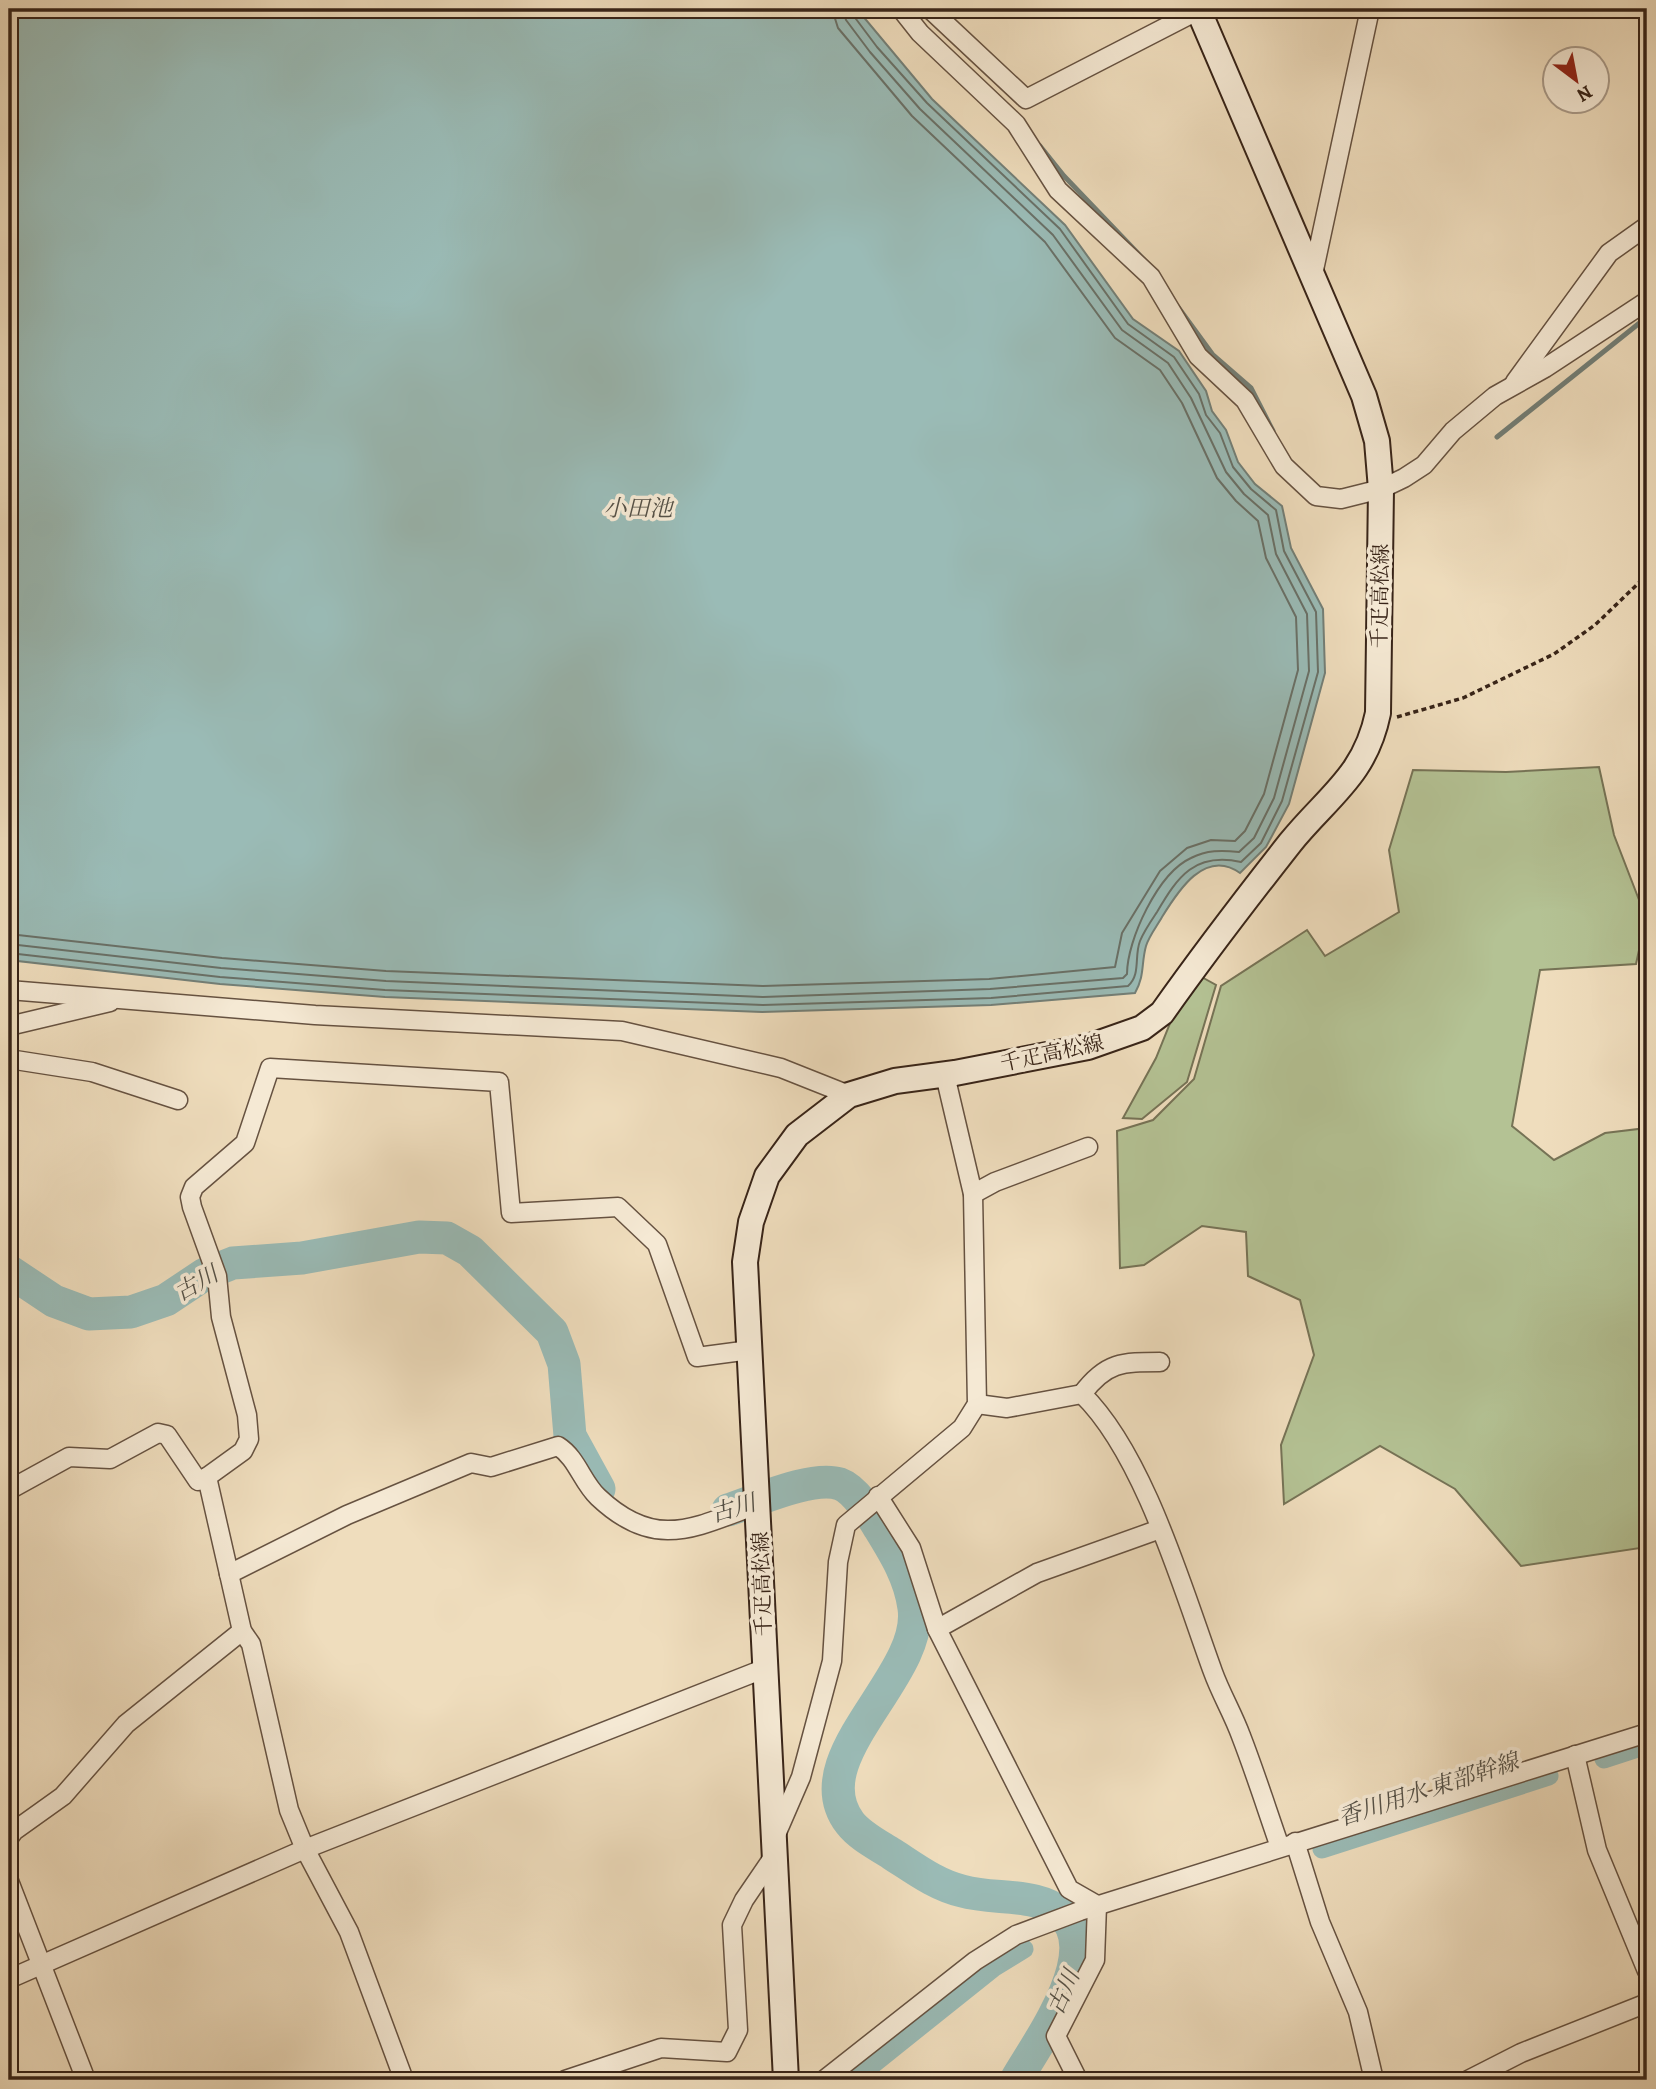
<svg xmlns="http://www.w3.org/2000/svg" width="1656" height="2089" font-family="Alegreya,'Noto Serif JP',serif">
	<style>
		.green { fill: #b4c294; stroke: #767356; stroke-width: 2 }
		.water { fill: #9abbb6; stroke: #737f77; stroke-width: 2 }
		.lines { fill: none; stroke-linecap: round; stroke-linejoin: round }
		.shore { stroke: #697067; stroke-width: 2 }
		.stream { stroke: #737f77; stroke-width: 5 }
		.canal { stroke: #9abbb6; stroke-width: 19 }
		.river { stroke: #9abbb6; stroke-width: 33 }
		.street-casing { stroke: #665241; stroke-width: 21 }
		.secondary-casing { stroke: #382418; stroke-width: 28 }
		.path { stroke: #382418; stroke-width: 3.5; stroke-dasharray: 5 3.5; stroke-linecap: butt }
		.street { stroke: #f5e9d4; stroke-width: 18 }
		.secondary { stroke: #f5e9d4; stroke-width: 24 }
		.labels { text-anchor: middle; stroke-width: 7; stroke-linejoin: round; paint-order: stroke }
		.street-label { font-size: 21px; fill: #382418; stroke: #f5e9d4 }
		.water-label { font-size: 23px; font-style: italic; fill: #555147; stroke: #f5e9d4 }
	</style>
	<rect width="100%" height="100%" fill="#efddbd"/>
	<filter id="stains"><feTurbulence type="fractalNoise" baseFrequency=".00286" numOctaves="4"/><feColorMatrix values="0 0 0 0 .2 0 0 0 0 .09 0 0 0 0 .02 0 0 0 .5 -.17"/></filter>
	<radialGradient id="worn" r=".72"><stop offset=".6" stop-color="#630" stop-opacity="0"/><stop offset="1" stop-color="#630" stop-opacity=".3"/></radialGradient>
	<!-- green -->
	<g class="green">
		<path d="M1599,767L1614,835L1646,918L1636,964L1540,970L1512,1126L1554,1160L1605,1133L1647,1128V1547L1521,1566L1455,1489L1380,1446L1284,1504L1281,1445L1314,1355L1300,1300L1248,1276L1246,1232L1202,1226L1144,1265L1120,1268L1117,1131L1153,1120L1194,1079L1221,986L1307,930L1325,956L1399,912L1389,850L1413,770L1506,772Z"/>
		<path d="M1198,975L1216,985L1187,1082L1142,1119L1123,1118L1156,1058L1179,1001Z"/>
	</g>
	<!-- water -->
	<path class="water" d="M9,9H857L932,99L1065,225L1133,319L1179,351L1206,391L1212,411L1226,430L1238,462L1255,484L1282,506L1291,548L1323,609L1325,673L1289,804L1266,847L1240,873C1205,848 1178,891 1162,917C1157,926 1149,936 1146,946C1141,964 1145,975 1135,993L991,1005L762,1012L385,997L220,984L9,960Z"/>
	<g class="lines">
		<!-- shore -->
		<g class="shore">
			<path d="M9,934L222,958L386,971L763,986L989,979L1115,967L1122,933L1160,871L1187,848L1211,840L1235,841L1245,831L1264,794L1298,670L1296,617L1266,558L1258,521L1236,501L1217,478L1182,403L1160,370L1115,338L1045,242L912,116L838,28L832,9"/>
			<path d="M9,944L221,968L386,981L763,997L990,989L1123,978L1127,974C1127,940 1158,873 1191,858C1207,850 1221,850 1239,852L1254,838L1274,798L1309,671L1307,614L1276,554L1268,515L1244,494L1226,472L1191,398L1168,363L1122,330L1053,235L920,109L870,52L846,20L843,9"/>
			<path d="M9,953L220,977L385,990L763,1005L991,998L1128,986C1141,975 1134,956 1140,941C1144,931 1151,921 1157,912C1178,876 1195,852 1241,862L1261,843L1282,801L1318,672L1316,612L1284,551L1276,510L1251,489L1233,467L1220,433L1206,415L1199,394L1174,357L1128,324L1060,229L927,103L877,47L853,15L852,9"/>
		</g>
		<!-- stream -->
		<g class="stream">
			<path d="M1040,146L1064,176L1151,267"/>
			<path d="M1178,307L1213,355L1251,388L1273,431"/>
			<path d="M1497,437L1647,317"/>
		</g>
		<!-- canal -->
		<g class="canal">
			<path d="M1604,1759L1647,1745"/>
			<path d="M1322,1849L1549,1776"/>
			<path d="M853,2080L993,1968L1024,1949"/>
		</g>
		<!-- river -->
		<g class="river">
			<path d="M9,1271L54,1301L89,1314L131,1312L166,1300L205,1274L233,1263L302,1258L419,1237L447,1238L470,1251L552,1332L564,1364L570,1436L599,1489"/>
			<path d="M728,1510C756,1501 812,1475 840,1484C854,1489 871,1514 878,1526C894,1552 910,1577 914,1608C924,1677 800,1758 850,1823C860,1836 878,1845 892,1854C914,1868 936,1885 962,1891C986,1898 1011,1895 1035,1901C1125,1924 1042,2035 1016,2080"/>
		</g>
		<defs>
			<g id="street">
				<path d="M901,9L920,33L1016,124L1058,190L1151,277L1198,356L1245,400L1284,466L1316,496L1341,499L1381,489L1404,478L1424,465L1453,431L1495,396L1545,368L1647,301"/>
				<path d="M932,11L1026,99L1199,10"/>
				<path d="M1312,279L1370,9"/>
				<path d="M1515,382L1609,253L1647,226"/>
				<path d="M9,990L315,1015L622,1031L781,1068L849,1095"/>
				<path d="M9,1026L110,1002"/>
				<path d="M9,1059L92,1072L178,1100"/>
				<path d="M973,1194L995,1182L1088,1147"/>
				<path d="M1082,1394C1106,1362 1122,1362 1160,1362"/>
				<path d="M977,1404L1007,1408L1082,1394C1144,1454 1183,1590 1213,1672C1221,1694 1233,1714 1241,1736C1255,1772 1267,1810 1280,1847"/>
				<path d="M9,1490L69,1457L110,1459L158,1433L167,1435L198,1481L207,1477"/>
				<path d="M878,1496L911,1548L937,1629"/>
				<path d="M229,1574L347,1515L471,1463L491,1467L558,1446C577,1458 582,1482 598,1497C656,1552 695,1527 759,1504"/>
				<path d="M1575,1755L1597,1850L1647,1971"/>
				<path d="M775,1837L801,1777L832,1661L838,1562L846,1525L962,1428L977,1404L973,1194L945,1075"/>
				<path d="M9,1838L14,1831L63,1796L126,1724L242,1631"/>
				<path d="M1295,1842L1320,1922L1358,2012L1374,2080"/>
				<path d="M9,1881L86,2080"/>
				<path d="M9,1979L305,1849L766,1668"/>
				<path d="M404,2080L349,1932L305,1849L289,1810L251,1644L242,1631L207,1477L243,1451L249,1439L247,1415L221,1317L217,1276L192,1207L190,1197L194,1187L245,1143L270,1068L499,1082L511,1213L618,1207L657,1244L697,1357L750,1350"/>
				<path d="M565,2080L661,2048L727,2052L738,2030L732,1925L744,1900L776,1853"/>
				<path d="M824,2080L975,1961L1016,1935L1080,1911L1647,1733"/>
				<path d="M1078,2080L1056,2036L1095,1960L1097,1905L1069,1889L937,1629L1037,1573L1160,1529"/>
				<path d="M1468,2080L1521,2053L1647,2003"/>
			</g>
			<path id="secondary" d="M786,2080L745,1262L751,1222L767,1176L797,1135L849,1095L895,1081L955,1073L1088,1047L1142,1028L1162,1013C1203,955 1246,899 1290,843C1328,796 1365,776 1378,713L1381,489L1377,441L1364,396L1198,9"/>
		</defs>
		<!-- street casing -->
		<use href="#street" class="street-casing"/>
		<!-- secondary casing -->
		<use href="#secondary" class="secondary-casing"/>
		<!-- path -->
		<path class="path" d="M1397,717L1463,698L1554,654L1595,625L1647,575"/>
		<!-- street -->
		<use href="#street" class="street"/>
		<!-- secondary -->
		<use href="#secondary" class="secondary"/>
	</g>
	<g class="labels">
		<!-- street labels -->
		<g class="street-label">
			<text transform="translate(1380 596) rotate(-89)" y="7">千疋高松線</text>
			<text transform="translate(1052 1053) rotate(-12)" y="7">千疋高松線</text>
			<text transform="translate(762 1584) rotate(-92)" y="7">千疋高松線</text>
		</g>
		<!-- water labels -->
		<g class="water-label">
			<text x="638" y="516">小田池</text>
			<text transform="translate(196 1283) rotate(-30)" y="8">古川</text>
			<text transform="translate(733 1508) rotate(-17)" y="8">古川</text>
			<text transform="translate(1428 1789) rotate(-18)" y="8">香川用水 東部幹線</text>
			<text transform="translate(1063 1992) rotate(-66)" y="8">古川</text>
		</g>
	</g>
	<!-- margin -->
	<rect width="1656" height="2089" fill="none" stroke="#efddbd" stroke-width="35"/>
	<rect x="10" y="10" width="1635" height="2068" fill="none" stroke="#382418" stroke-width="3.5"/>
	<rect x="18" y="18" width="1621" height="2054" fill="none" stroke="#382418" stroke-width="2"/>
	<!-- north arrow -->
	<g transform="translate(1576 80) rotate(148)"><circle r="33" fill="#f5e9d4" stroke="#a99a89" stroke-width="2"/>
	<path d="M0-5L12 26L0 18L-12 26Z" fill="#8f2418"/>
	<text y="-10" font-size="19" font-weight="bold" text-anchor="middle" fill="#382418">N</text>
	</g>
	<rect width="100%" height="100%" filter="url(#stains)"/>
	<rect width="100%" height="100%" fill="url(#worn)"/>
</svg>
